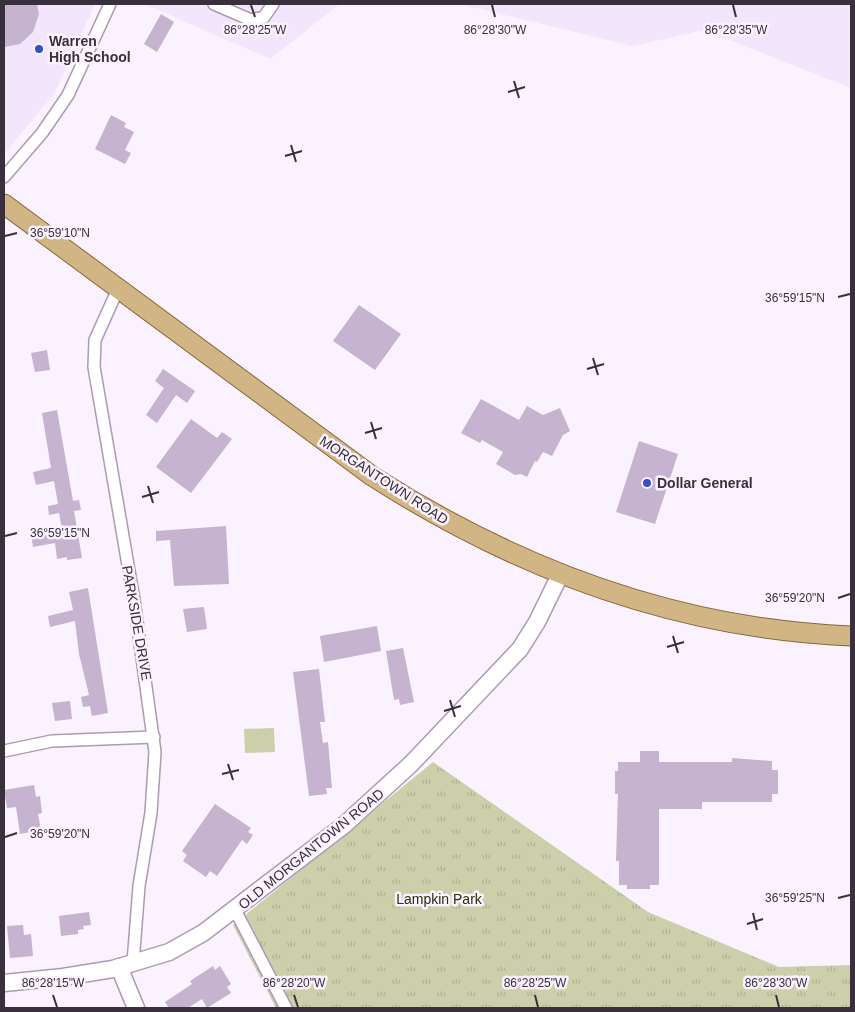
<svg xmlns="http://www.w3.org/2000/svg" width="855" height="1012" font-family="Arial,sans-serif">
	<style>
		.built { fill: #f3e5fb }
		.green { fill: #cbd0ab }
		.park { fill: url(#park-tufts) }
		.building { fill: #c5b3d0 }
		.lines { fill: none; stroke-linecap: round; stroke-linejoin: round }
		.street-casing { stroke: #ac9ab6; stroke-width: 14 }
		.secondary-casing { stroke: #ac9ab6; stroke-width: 19 }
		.primary-casing { stroke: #896636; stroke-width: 21 }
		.street { stroke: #fff; stroke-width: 11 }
		.secondary { stroke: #fff; stroke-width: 16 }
		.primary { stroke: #d2b585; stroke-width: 19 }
		.ticks { fill: none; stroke: #38303c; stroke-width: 2 }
		.poi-dot { fill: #3750c2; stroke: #faf2fe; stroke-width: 2 }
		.labels { text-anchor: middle; stroke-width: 5; stroke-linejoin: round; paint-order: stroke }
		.poi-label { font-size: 14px; font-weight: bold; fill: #38303c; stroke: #faf2fe; text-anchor: start }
		.street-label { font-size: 14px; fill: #38303c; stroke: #faf2fe }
		.park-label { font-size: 14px; fill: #2c2f01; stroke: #faf2fe }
		.ticks-label { font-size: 12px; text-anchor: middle; fill: #38303c; stroke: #faf2fe; stroke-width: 5; stroke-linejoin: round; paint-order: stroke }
	</style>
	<defs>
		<pattern id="park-tufts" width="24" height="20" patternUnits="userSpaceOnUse" patternTransform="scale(1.25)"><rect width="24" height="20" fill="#cbd0ab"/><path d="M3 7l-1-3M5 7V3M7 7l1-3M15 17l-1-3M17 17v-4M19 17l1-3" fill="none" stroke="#afb394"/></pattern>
	</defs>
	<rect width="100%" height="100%" fill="#faf2fe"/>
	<!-- built -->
	<g class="built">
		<path d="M4,4H95L54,94L4,154Z"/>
		<path d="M145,4H340L270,59Z"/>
		<path d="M460,4H851V88L704,30L633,46Z"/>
	</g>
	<!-- green -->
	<path class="green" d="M274,728L275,752L245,753L244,729Z"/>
	<!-- park -->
	<path class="park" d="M433,762L648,912L779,967L851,965V1008H276L233,925Z"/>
	<!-- building -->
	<g class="building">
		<path d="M4,4H37L39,14L33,32L20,44L4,47Z"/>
		<path d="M161,14L174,22L157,52L144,44Z"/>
		<path d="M111,115L126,123L124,127L134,132L125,150L131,153L125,164L95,149Z"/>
		<path d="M359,305L401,334L375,370L333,341Z"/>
		<path d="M47,350L50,370L35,372L31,353Z"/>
		<path d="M163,369L195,391L187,403L176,395L157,423L146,415L164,388L155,381Z"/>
		<path d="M481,399L519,420L527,406L543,415L560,408L570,431L563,435L552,456L543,452L537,462L535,461L527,477L521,474L515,475L496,464L503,452L482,440L480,443L461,433Z"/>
		<path d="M57,410L73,501L79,500L81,510L74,511L82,558L67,560V557L57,559L55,543L33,547L31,534L62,529L59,513L49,515L48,506L58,504L54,481L36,485L33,472L51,468L42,413Z"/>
		<path d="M191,419L217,438L222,432L232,439L191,493L156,467Z"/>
		<path d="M639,441L678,454L655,524L616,512Z"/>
		<path d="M226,526L229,584L174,586L170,540L156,541V531Z"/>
		<path d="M88,588L108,713L92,716L90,706L83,707L81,697L89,695L79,654L75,621L50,627L48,616L73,610L69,592Z"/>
		<path d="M204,607L207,629L187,632L183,609Z"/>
		<path d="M377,626L381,651L324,662L320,636Z"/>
		<path d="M403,648L414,702L400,705L399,699L394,700L386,651Z"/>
		<path d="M319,669L325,722H320L323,743L328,742L332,788H326L327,794L309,796L293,672Z"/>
		<path d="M70,701L72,719L55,721L52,703Z"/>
		<path d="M640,751H659V762H732V758L772,761V770H778V794H772V802H702V809H659V885H650V889H627V885H619V861H616L618,794H615V771H618V762H640Z"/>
		<path d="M34,785L36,797L40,796L42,813L38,814L41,830L20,834L16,807L7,808L4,790Z"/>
		<path d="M215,804L251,828L248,832L253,835L247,844L242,840L217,876L210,871L206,877L183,861L187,855L182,851Z"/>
		<path d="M89,912L91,925L83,926L84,929L78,930V934L61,936L59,916Z"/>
		<path d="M23,925L24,935L31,934L33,956L10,958L7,926Z"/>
		<path d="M213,966L215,970L220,966L231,984L227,987L231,993L207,1008L202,999L188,1008H169L165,1002L192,984L190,981Z"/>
	</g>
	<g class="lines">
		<defs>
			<g id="street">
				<path d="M214,4L251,20L264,17L273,4"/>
				<path d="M4,177L42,133L68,95L110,4"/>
				<path d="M118,289L95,340L94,367L134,600L155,752L151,813L139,886L133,963"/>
				<path d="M4,751L52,741L154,737"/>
				<path d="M235,910L286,1008"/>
			</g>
			<g id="secondary">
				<path d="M119,967L136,1008"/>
				<path d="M4,983L63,977L113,969L169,952L203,933L343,826L411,764L520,649L537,622L560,575"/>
			</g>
			<path id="primary" d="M4,204L372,476C517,569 678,629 851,636"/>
		</defs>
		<!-- street casing -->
		<use href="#street" class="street-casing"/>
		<!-- secondary casing -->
		<use href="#secondary" class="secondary-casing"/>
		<!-- primary casing -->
		<use href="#primary" class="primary-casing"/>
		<!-- street -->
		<use href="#street" class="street"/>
		<!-- secondary -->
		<use href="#secondary" class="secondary"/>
		<!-- primary -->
		<use href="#primary" class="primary"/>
	</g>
	<!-- ticks -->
	<path class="ticks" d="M251,5L255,17M492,5L495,17M733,5L736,17M514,81L519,98M508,92L525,87M291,145L296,162M285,156L302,151M5,236L17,233M838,297L850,294M593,358L598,375M587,369L604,364M371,422L376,439M365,433L382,428M148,486L153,503M142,497L159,492M5,536L17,533M838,598L850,594M673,636L678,653M667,647L684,642M450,700L455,717M444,711L461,706M228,764L233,780M222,774L239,770M5,837L17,833M838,898L850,895M753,913L757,930M747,924L763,919M53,995L57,1007M294,995L298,1007M535,995L538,1007M776,995L779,1007"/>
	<!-- markers -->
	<g class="poi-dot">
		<circle cx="39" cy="49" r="5"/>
		<circle cx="647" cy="483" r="5"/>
	</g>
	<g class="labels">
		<!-- poi labels -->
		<g class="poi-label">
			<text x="49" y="46">Warren<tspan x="49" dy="16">High School</tspan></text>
			<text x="657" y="488">Dollar General</text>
		</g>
		<!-- street labels -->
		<g class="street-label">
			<text transform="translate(384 480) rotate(33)" y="5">MORGANTOWN ROAD</text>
			<text transform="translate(137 623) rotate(80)" y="5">PARKSIDE DRIVE</text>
			<text transform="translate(311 849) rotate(-39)" y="5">OLD MORGANTOWN ROAD</text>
		</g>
		<!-- park labels -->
		<g class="park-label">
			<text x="439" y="904">Lampkin Park</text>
		</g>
	</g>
	<g class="ticks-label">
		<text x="255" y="34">86°28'25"W</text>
		<text x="495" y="34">86°28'30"W</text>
		<text x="736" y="34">86°28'35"W</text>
		<text x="60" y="237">36°59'10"N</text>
		<text x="795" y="302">36°59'15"N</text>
		<text x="60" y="537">36°59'15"N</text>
		<text x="795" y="602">36°59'20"N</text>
		<text x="60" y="838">36°59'20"N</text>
		<text x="795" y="902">36°59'25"N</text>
		<text x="53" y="987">86°28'15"W</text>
		<text x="294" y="987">86°28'20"W</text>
		<text x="535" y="987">86°28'25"W</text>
		<text x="776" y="987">86°28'30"W</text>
	</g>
	<!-- border -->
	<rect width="855" height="1012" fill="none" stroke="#38303c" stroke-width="10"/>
</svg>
